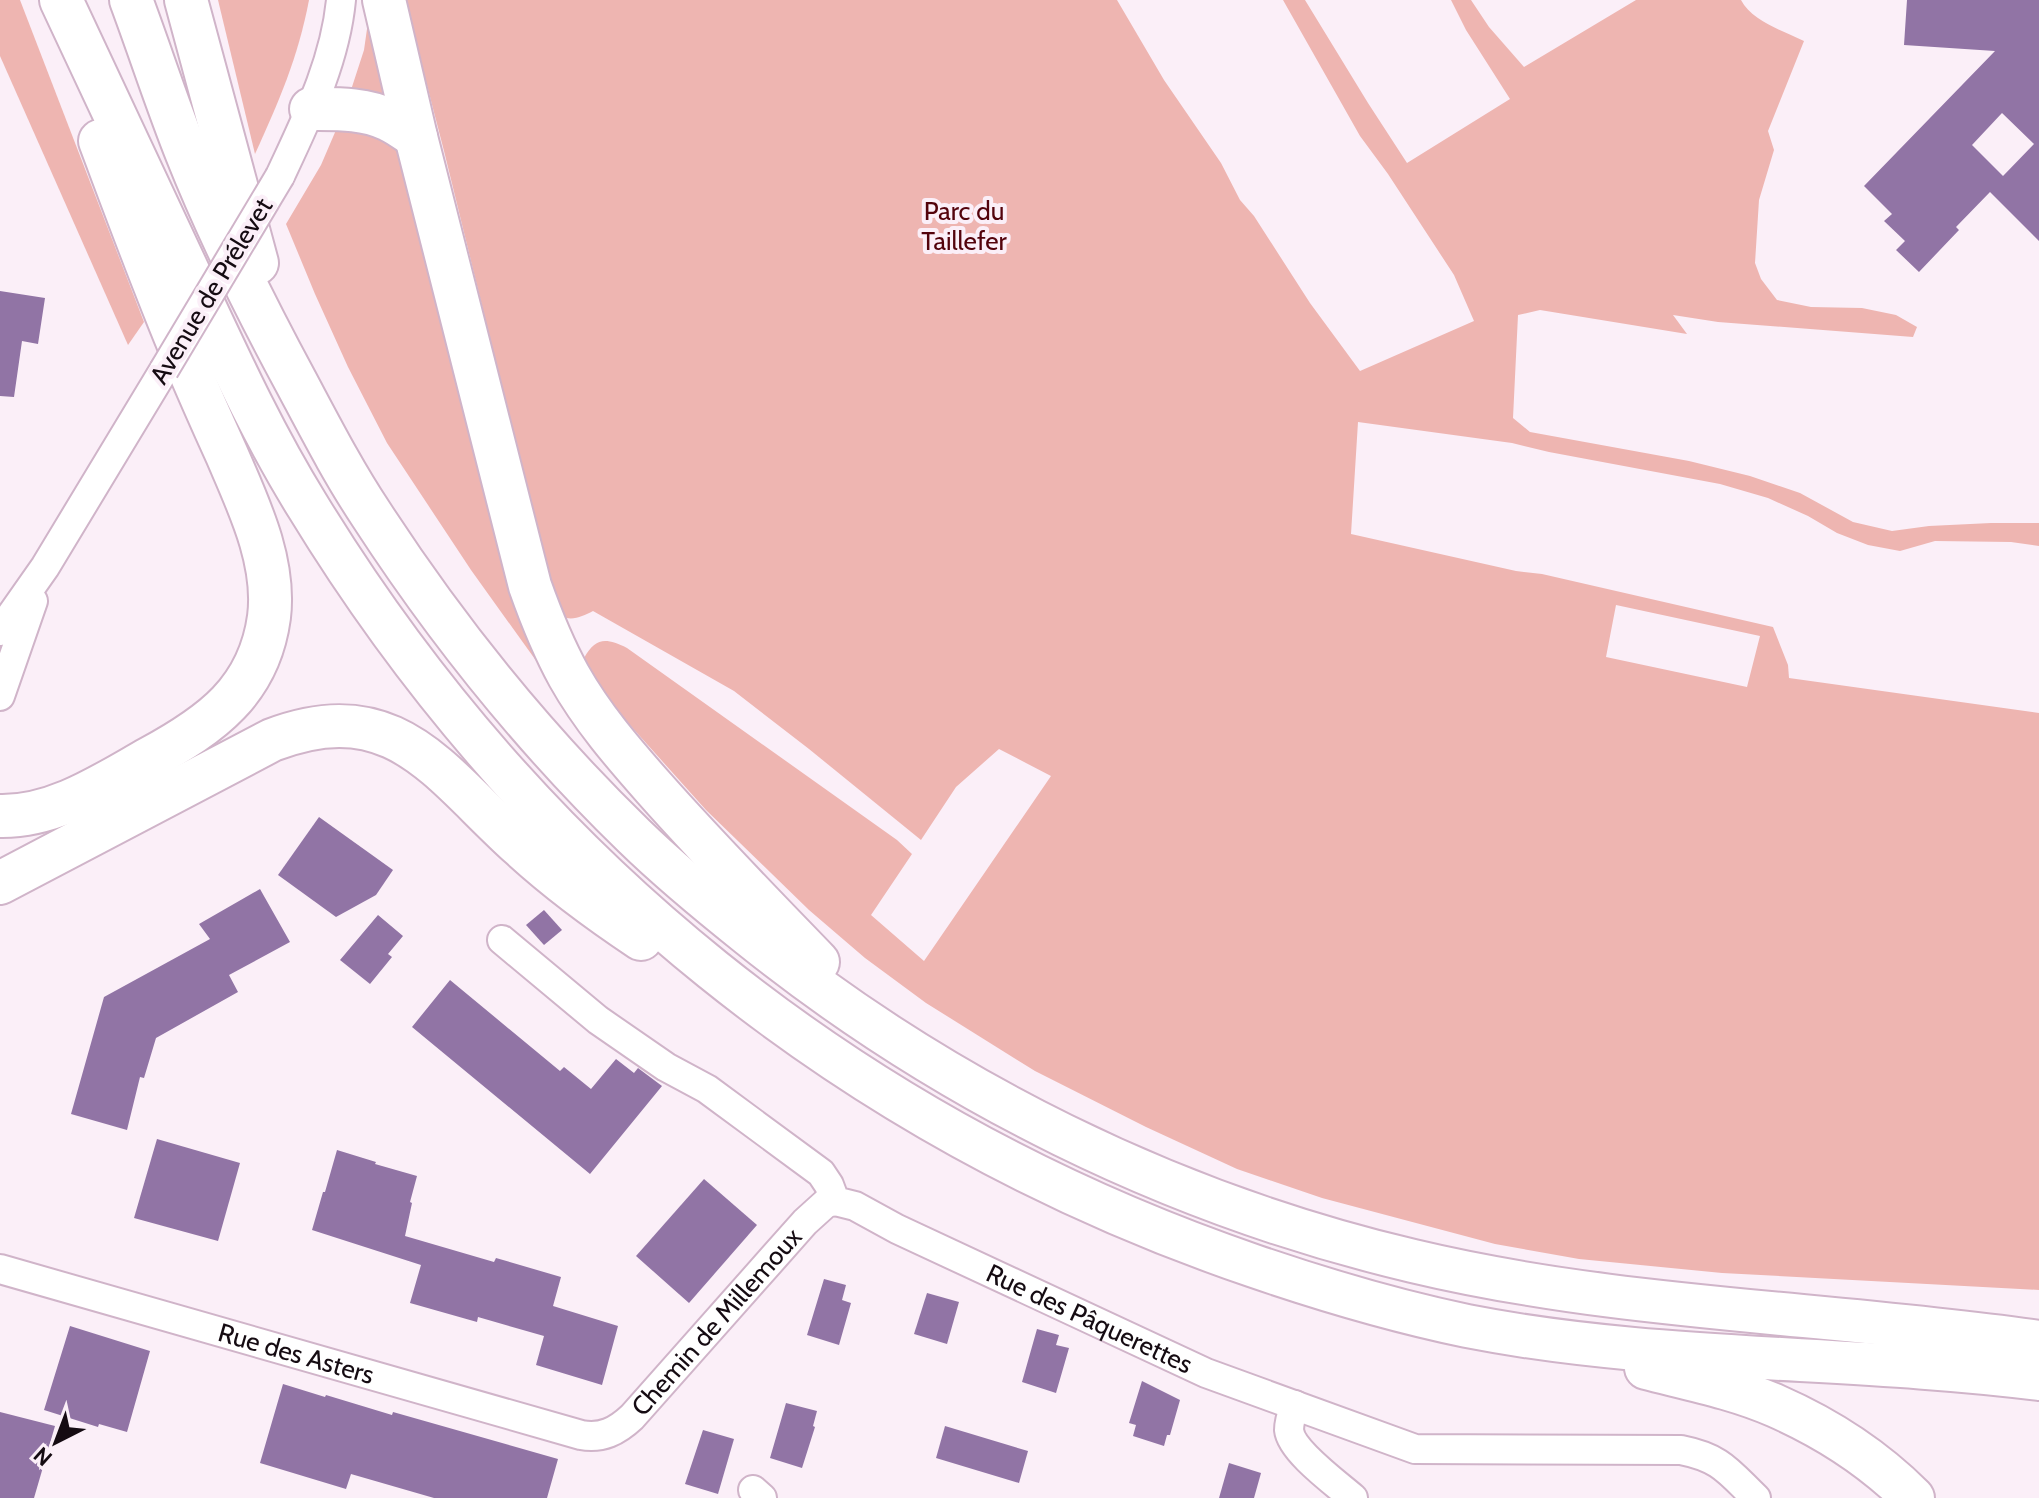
<svg xmlns="http://www.w3.org/2000/svg" width="2039" height="1498" font-family="Cabin,sans-serif">
	<style>
		.green { fill: #eeb5b1; fill-rule: evenodd }
		.building { fill: #9174a5; fill-rule: evenodd }
		.lines { fill: none; stroke-linecap: round; stroke-linejoin: round }
		.minor-casing { stroke: #d0b4c9; stroke-width: 32 }
		.highway-casing { stroke: #d0b4c9; stroke-width: 46 }
		.minor { stroke: #fff; stroke-width: 28 }
		.highway { stroke: #fff; stroke-width: 42 }
		.minor-bridge-casing { stroke: #d0b4c9; stroke-width: 32; stroke-linecap: butt }
		.minor-bridge { stroke: #fff; stroke-width: 28 }
		.labels { text-anchor: middle; stroke-width: 8; stroke-linejoin: round; paint-order: stroke }
		.park-label { font-size: 26px; fill: #53030c; stroke: #fbeff8 }
		.street-label { font-size: 26px; fill: #150b12; stroke: #fbeff8 }
	</style>
	<rect width="100%" height="100%" fill="#fbeff8"/>
	<!-- green -->
	<g class="green">
		<path d="M0,0H20L144,322L128,345L0,56Z"/>
		<path d="M218,0H309C298,58 279,101 255,154Z"/>
		<path d="M405,0H1117L1164,80L1221,163L1240,200L1254,216L1310,303L1360,371L1474,321L1454,275L1388,174L1360,136L1283,0H1305L1368,103L1407,163L1510,99L1466,30L1451,0H1471L1489,27L1524,67L1636,0H1741C1752,21 1783,31 1804,41L1768,131L1774,150L1759,200L1755,263L1761,279L1777,300L1811,307L1862,308L1896,315L1917,327L1913,337L1718,322L1673,315L1687,334L1540,310L1518,315L1513,418L1530,432L1689,461L1750,476L1800,493L1853,522L1892,531L1929,526L1991,523H2039V546L2011,542L1935,541L1900,551L1868,545L1837,533L1808,516L1768,498L1720,484L1549,452L1512,443L1358,422L1351,534L1516,571L1542,574L1773,627L1788,665L1789,678L2039,713V1290L1722,1273L1579,1259L1495,1244L1322,1198L1237,1169L1146,1127L1035,1071L926,1003L865,958L809,910L706,810L620,714L594,677L584,658C596,637 606,638 627,648L897,840L912,854L871,915L924,961L1051,776L999,749L956,787L921,840L809,749L734,691L593,611C583,616 574,621 562,617L552,591L444,151ZM1616,605L1760,636L1747,687L1606,657Z"/>
		<path d="M371,1L397,100L351,90L364,50Z"/>
		<path d="M360,127L401,151L542,669L471,570L387,443L348,367L315,294L286,224L321,165L336,130Z"/>
	</g>
	<!-- building -->
	<g class="building">
		<path d="M1907,0H2039V241L1990,192L1956,227L1959,230L1919,272L1896,250L1905,241L1884,221L1892,214L1864,186L1995,51L1904,45ZM2002,113L2034,144L2003,176L1972,145Z"/>
		<path d="M0,291L45,298L38,344L22,341L14,397L0,396Z"/>
		<path d="M319,817L393,870L376,895L336,917L278,875Z"/>
		<path d="M260,889L290,942L229,975L238,992L156,1038L144,1078L140,1077L127,1130L71,1114L104,997L210,939L199,924Z"/>
		<path d="M544,910L562,930L544,945L526,925Z"/>
		<path d="M378,915L403,936L388,954L392,957L370,984L340,960Z"/>
		<path d="M450,980L560,1071L564,1067L591,1089L616,1059L634,1073L638,1068L662,1086L590,1174L412,1027Z"/>
		<path d="M157,1139L240,1163L218,1241L134,1218Z"/>
		<path d="M337,1150L376,1162L375,1164L417,1176L410,1202L412,1203L405,1236L494,1262L496,1258L561,1277L553,1306L618,1326L602,1385L536,1365L544,1336L478,1317L477,1322L410,1303L421,1265L312,1230L323,1192H325Z"/>
		<path d="M704,1179L757,1225L689,1303L636,1256Z"/>
		<path d="M824,1279L846,1285L842,1300L851,1303L839,1345L807,1335Z"/>
		<path d="M927,1293L959,1302L947,1344L914,1334Z"/>
		<path d="M70,1326L150,1351L127,1432L99,1424L98,1427L44,1410Z"/>
		<path d="M1037,1329L1059,1335L1056,1345L1069,1348L1056,1393L1022,1382Z"/>
		<path d="M1142,1381L1180,1400L1170,1435H1167L1164,1446L1133,1436L1136,1425L1129,1423Z"/>
		<path d="M283,1384L325,1397L326,1395L392,1415L393,1412L558,1459L547,1498H434L351,1474L346,1489L260,1463Z"/>
		<path d="M786,1403L817,1411L813,1426L815,1427L802,1468L770,1458Z"/>
		<path d="M0,1412L55,1426L34,1498H0Z"/>
		<path d="M945,1426L1028,1451L1019,1483L936,1458Z"/>
		<path d="M703,1430L734,1439L718,1494L685,1484Z"/>
		<path d="M1229,1463L1261,1473L1254,1498H1219Z"/>
	</g>
	<g class="lines">
		<defs>
			<g id="minor">
				<path d="M280,176C306,120 335,63 341,0"/>
				<path d="M0,631L45,567L164,370"/>
				<path d="M0,696L33,601"/>
				<path id="s1" d="M502,940L598,1020L666,1067L707,1089L821,1173L829,1185L835,1201L855,1206L897,1229L1206,1373L1415,1449L1681,1450C1721,1458 1728,1471 1756,1498"/>
				<path id="s2" d="M0,1269L581,1435C602,1439 617,1431 632,1417L805,1222L826,1203L835,1201"/>
				<path d="M1295,1405C1292,1413 1289,1421 1289,1430C1291,1451 1337,1484 1353,1498"/>
				<path d="M753,1490L762,1498"/>
			</g>
			<g id="highway">
				<path d="M61,0C106,94 150,189 194,284C229,359 263,434 307,505C527,866 853,1129 1254,1266C1324,1290 1395,1311 1467,1326C1655,1363 1849,1355 2039,1379"/>
				<path d="M131,0C150,51 167,104 187,154C218,232 256,308 296,382C320,427 343,472 371,514C447,631 534,739 634,836C670,871 710,904 749,935C943,1091 1171,1204 1413,1261C1618,1310 1831,1312 2039,1342"/>
				<path d="M186,0L257,263"/>
				<path d="M384,0L416,137L530,586C541,617 553,647 569,676C592,717 623,753 654,788C707,848 763,905 818,962"/>
				<path d="M311,109C337,109 365,108 389,120C398,124 407,131 416,137"/>
				<path d="M0,816C55,817 104,784 150,758C211,725 259,691 269,617C276,561 248,504 227,455C212,422 197,388 183,355C153,284 127,213 100,141"/>
				<path d="M0,883L272,740C395,693 439,773 520,846C557,880 599,911 641,939"/>
				<path d="M1646,1368C1689,1379 1735,1388 1776,1406C1826,1428 1874,1459 1913,1498"/>
			</g>
		</defs>
		<!-- minor casing -->
		<use href="#minor" class="minor-casing"/>
		<!-- highway casing -->
		<use href="#highway" class="highway-casing"/>
		<!-- minor -->
		<use href="#minor" class="minor"/>
		<!-- highway -->
		<use href="#highway" class="highway"/>
		<defs>
			<path id="minor-bridge" d="M164,370L280,176"/>
		</defs>
		<!-- minor-bridge casing -->
		<use href="#minor-bridge" class="minor-bridge-casing"/>
		<!-- minor-bridge -->
		<use href="#minor-bridge" class="minor-bridge"/>
	</g>
	<g class="labels">
		<!-- park labels -->
		<g class="park-label">
			<text x="964" y="220">Parc du<tspan x="964" dy="30">Taillefer</tspan></text>
		</g>
		<!-- street labels -->
		<g class="street-label">
			<text transform="translate(211 291) rotate(-59)" y="9">Avenue de Prélevet</text>
			<text dy="9" stroke="none"><textPath href="#s1" startOffset="708">Rue des Pâquerettes</textPath></text>
			<text dy="9" stroke="none"><textPath href="#s2" startOffset="788">Chemin de Millemoux</textPath></text>
			<text dy="9" stroke="none"><textPath href="#s2" startOffset="308">Rue des Asters</textPath></text>
		</g>
	</g>
	<!-- north arrow -->
	<g transform="translate(56 1442) rotate(222)" stroke="#fbeff8" stroke-width="6" paint-order="stroke">
	<path d="M0-6L14 30L0 20L-14 30Z" fill="#150b12"/>
	<text y="-12" font-size="22" font-weight="bold" text-anchor="middle" fill="#150b12">N</text>
	</g>
</svg>
